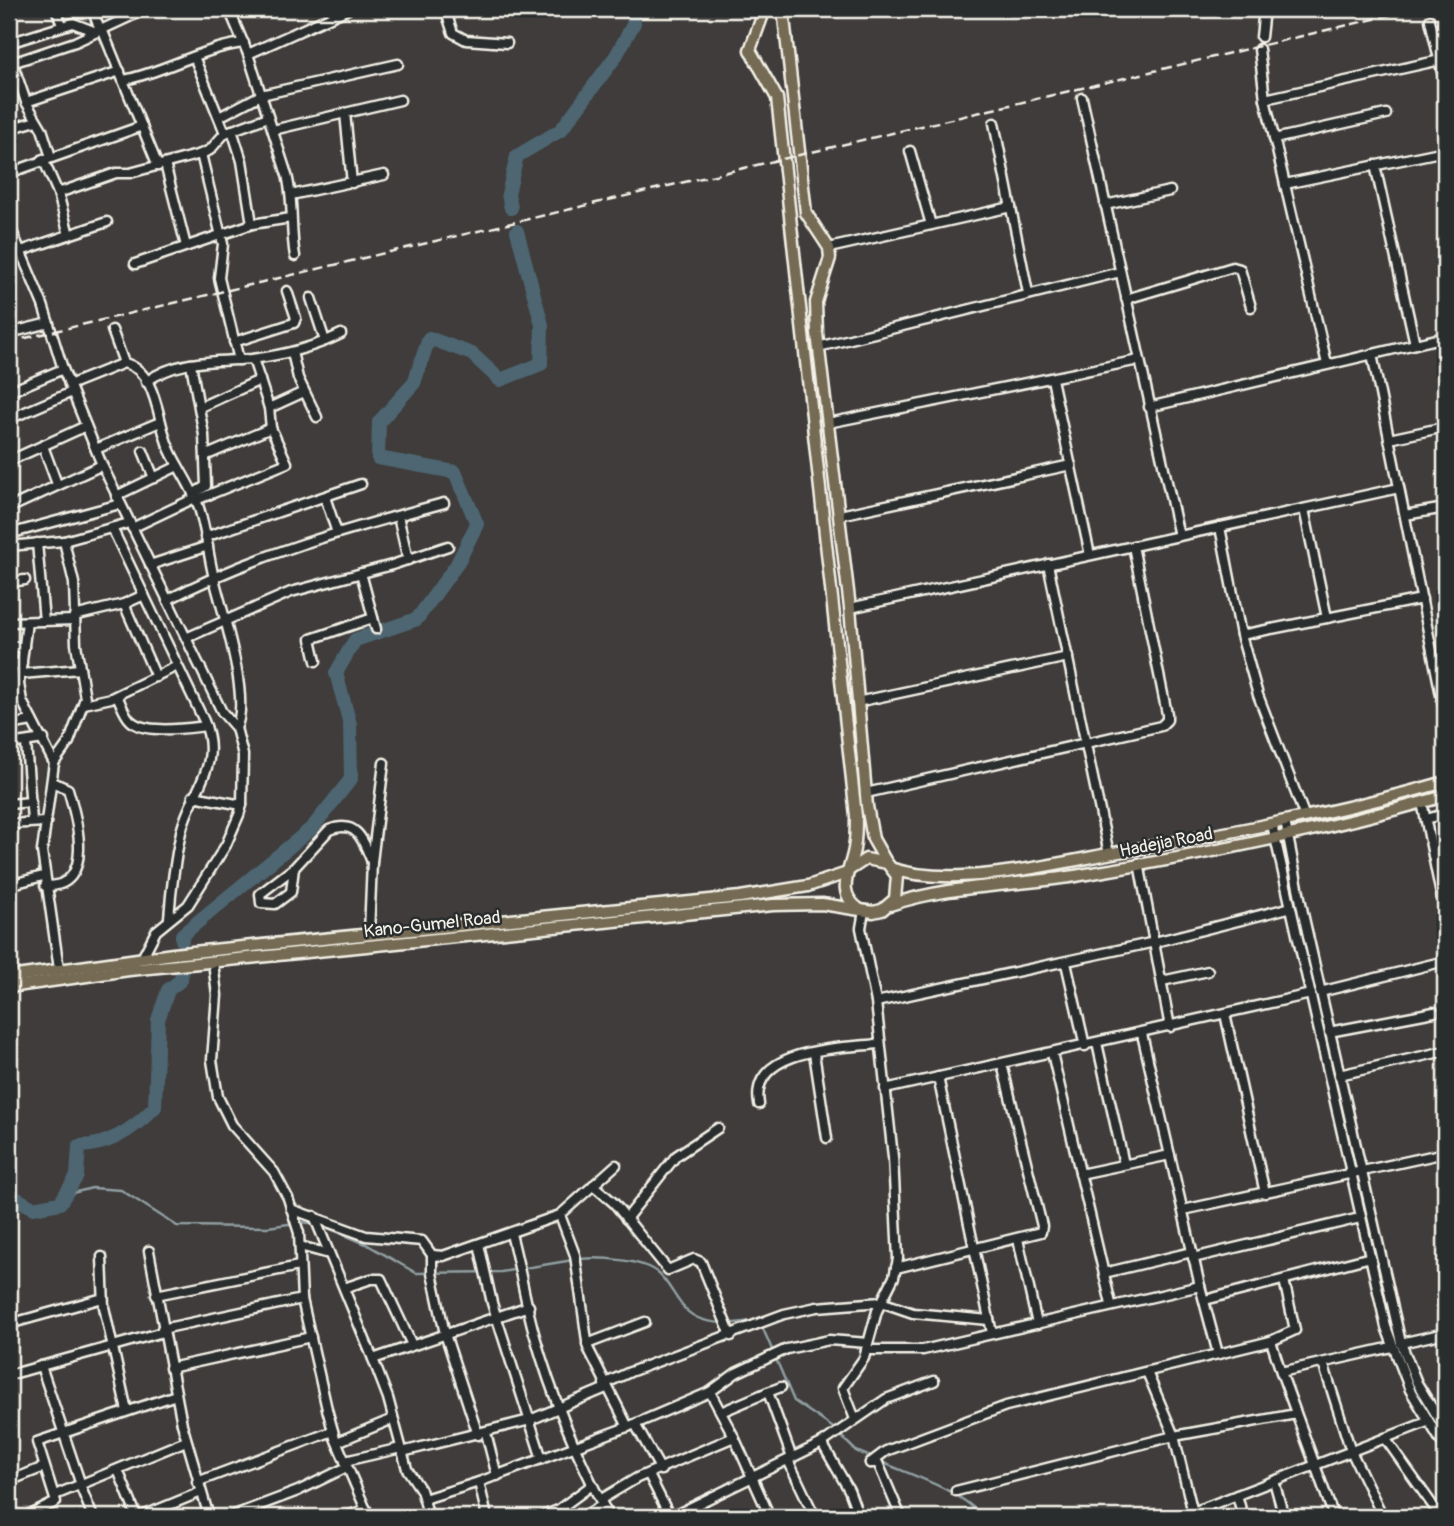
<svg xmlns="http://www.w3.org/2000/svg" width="1454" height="1526" font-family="Pangolin,sans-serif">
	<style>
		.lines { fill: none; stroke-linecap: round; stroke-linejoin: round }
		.stream { stroke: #909ea1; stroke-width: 2.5 }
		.river { stroke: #4e6672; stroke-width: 14 }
		.minor-casing { stroke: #f4f1e8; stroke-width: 13 }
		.major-casing { stroke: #f4f1e8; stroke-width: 15 }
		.minor { stroke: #2a2d2e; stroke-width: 8 }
		.major { stroke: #746b52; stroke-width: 10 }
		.rail { stroke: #f4f1e8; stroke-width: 2.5; stroke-dasharray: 10 5; stroke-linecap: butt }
		.labels { text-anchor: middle; stroke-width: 5; stroke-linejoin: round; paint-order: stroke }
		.street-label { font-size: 18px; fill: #f4f1e8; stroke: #2a2d2e }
	</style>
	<rect width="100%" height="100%" fill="#3f3c3b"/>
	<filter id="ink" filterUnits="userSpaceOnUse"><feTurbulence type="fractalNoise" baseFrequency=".0143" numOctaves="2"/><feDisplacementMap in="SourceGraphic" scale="14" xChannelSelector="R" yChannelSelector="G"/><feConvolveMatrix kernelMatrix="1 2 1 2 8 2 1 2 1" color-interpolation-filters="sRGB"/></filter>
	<g filter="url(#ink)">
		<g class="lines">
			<!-- stream -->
			<g class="stream">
				<path d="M65,1195L92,1188L121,1190L177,1226L268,1227L302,1222L321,1225L366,1244L416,1273L501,1272L573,1260"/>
				<path d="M579,1259C600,1257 643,1259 659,1274C669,1283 675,1298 685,1309C702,1327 736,1324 758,1320"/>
				<path d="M761,1324L794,1401L832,1427L856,1451L873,1458"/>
				<path d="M879,1461C913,1476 959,1489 983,1517"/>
			</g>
			<!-- river -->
			<g class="river">
				<path d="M511,208L508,194L517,156L561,130L616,56L634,23L632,9"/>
				<path d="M182,940V935L312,828L351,779L350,724L336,673L355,640L417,619L457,564L477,524L455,472L378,458L379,422L414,383L429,338L472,354L500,380L541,364L542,325L517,231"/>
				<path d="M9,1194L33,1208L60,1203L77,1176L79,1146C109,1146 135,1128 155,1107L158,1020L168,990L181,980L182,970"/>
			</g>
			<defs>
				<g id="minor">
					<path d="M56,9L62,25"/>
					<path d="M92,9L100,30"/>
					<path d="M229,9L248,54L287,175C294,202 290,229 295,256"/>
					<path d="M445,9L453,33L466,40L507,43"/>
					<path d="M1317,9V10"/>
					<path d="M231,13L241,9"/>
					<path d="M1430,20L1445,85"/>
					<path d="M102,29L158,166"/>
					<path d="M1261,37L1264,9"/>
					<path d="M9,43L73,23L96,32"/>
					<path d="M1259,49L1265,99L1327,364"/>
					<path d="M9,52L26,102L42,129L51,157"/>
					<path d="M248,54L348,9"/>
					<path d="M195,59L225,133"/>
					<path d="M12,63L75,42L146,9"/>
					<path d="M124,80C165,72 204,47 244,43"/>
					<path d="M1082,98L1179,536"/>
					<path d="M1265,99L1445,59"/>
					<path d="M26,102L120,71"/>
					<path d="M345,113L352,183"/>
					<path d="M219,117L261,95L398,64"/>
					<path d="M994,123L1028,293"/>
					<path d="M9,129L36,121"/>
					<path d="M232,130L242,161L252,224"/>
					<path d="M273,130L400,100"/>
					<path d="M1274,139L1386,114"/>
					<path d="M910,151L931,225"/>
					<path d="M201,154L223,244L219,278L239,360"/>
					<path d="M43,159L58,193L69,235"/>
					<path d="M165,164L186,246"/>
					<path d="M1375,165L1415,344"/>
					<path d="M9,173L142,126"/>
					<path d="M1285,184L1445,151"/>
					<path d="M58,193L116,173H130L201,154L210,150L225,133L268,117"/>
					<path d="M291,195L384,175"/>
					<path d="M1105,205L1170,191"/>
					<path d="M9,224L43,305L63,369L102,465L222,712L236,728L243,755L242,805L239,815L226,845L188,905L156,931L142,958"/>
					<path d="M829,248L1011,207"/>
					<path d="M21,251L107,222"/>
					<path d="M135,264L252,224L291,218"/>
					<path d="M311,298L325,341"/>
					<path d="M1126,299L1233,267L1240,269L1251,307"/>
					<path d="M112,330L124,363"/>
					<path d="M9,333L49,323"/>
					<path d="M234,342L294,323L296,318L287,291"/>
					<path d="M818,347L1120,272"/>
					<path d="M292,352L298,378L317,417"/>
					<path d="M1372,354L1445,715"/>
					<path d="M191,364L204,435L206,486L193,494"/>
					<path d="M1052,379L1090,555"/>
					<path d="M146,382C176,359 217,362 252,359C283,355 313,348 341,334"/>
					<path d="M69,385L124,363C158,371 157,422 169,448C177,467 191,485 198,505C206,528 208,554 214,578C222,611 251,698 236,728"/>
					<path d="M9,392L63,369"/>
					<path d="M200,407L260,380"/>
					<path d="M1149,407L1445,337"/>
					<path d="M269,408L304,392"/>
					<path d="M9,419L72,392"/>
					<path d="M828,423L1139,360"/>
					<path d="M1389,439L1445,427"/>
					<path d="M43,446L57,484"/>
					<path d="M96,449L160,422"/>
					<path d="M143,451L154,478"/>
					<path d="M207,455L271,428"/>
					<path d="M9,461L86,426"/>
					<path d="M116,496L178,466"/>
					<path d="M325,497L337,533"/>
					<path d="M196,500L287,463L271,428L269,408L253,359"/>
					<path d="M9,508L102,465"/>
					<path d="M1304,509L1327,618"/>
					<path d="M840,515L1071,465"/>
					<path d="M1405,515L1445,508"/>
					<path d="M398,516L408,560"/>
					<path d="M1220,527L1241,635L1258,695L1305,817"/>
					<path d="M112,528L204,721C223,767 191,790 181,832C175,860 171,890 169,918"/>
					<path d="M132,528L195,498"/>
					<path d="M9,534L120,504"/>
					<path d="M205,537L361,484"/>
					<path d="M37,543L44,621"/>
					<path d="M9,546L64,541L129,523"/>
					<path d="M1048,564L1109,854"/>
					<path d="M150,565L208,546"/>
					<path d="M361,573L376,629"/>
					<path d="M9,582L25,580"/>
					<path d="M167,600C255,554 348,529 444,503"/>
					<path d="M124,604L156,677"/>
					<path d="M850,608L1399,488"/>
					<path d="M74,616L124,604L144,595"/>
					<path d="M9,622L75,620"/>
					<path d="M27,622L19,684L22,701L54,763"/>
					<path d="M1241,635L1422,599"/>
					<path d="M186,638L291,592L392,565L448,546"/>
					<path d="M9,647H24"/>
					<path d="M316,661L311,639L373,618"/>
					<path d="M9,665L22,663"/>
					<path d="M21,674L80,669"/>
					<path d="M117,696C121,703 124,714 130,720C144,735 188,728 206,726"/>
					<path d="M857,702L1068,657"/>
					<path d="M9,703L22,701"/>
					<path d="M84,704L111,698L177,666"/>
					<path d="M9,725L32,721"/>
					<path d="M26,743L32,821"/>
					<path d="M9,744L44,739"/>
					<path d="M866,793L1161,726L1167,720V714L1133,546"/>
					<path d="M193,796L242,805"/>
					<path d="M1422,802L1445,914"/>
					<path d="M9,804L31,802"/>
					<path d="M1426,819L1445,814"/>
					<path d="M1285,821L1304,918L1401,1343L1417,1383L1445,1429"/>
					<path d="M9,824L46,822"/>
					<path d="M1272,824L1386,1327L1410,1390L1445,1448"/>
					<path d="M1139,863L1170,1027"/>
					<path d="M294,868L291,892L275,904L261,903L260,894L294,868L329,830C357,819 363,840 372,862"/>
					<path d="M9,885L43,876"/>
					<path d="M45,886C96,888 77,819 68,789L52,782"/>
					<path d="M369,932L372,862L384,763"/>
					<path d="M213,962L217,995L212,1060L218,1097L232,1125L274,1172L288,1198L299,1233L302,1299L327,1409L335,1438L369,1517"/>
					<path d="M1066,963L1085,1046"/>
					<path d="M59,969L42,851L54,763L69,742L85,698L76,644L74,583L64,541"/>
					<path d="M1162,981L1208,971"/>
					<path d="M1320,992L1445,961"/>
					<path d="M876,1002L1155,942L1288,908"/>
					<path d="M1225,1014L1265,1193"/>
					<path d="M1329,1032L1434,1012"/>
					<path d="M1142,1034L1200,1286L1218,1354"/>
					<path d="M1097,1043L1124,1164"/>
					<path d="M814,1053L827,1138"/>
					<path d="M1052,1053L1111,1304"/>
					<path d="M1339,1075L1445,1051"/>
					<path d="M938,1077L992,1333"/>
					<path d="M885,1089L1311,994"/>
					<path d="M759,1104C749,1048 840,1048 879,1044"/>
					<path d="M1080,1174L1170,1155"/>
					<path d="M593,1185L614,1203L668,1270L694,1259L701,1262L731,1336"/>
					<path d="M291,1209L366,1236L422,1241L432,1255V1273L445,1334L478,1435"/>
					<path d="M1183,1210L1445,1153"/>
					<path d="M560,1215L575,1255L588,1348L628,1427"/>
					<path d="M314,1216L373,1359L388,1398L407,1469L421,1490L429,1517"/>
					<path d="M626,1219L676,1156L718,1128"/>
					<path d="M511,1234C520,1267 525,1301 534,1333C552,1397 578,1459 609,1517"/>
					<path d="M1018,1239L1037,1324"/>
					<path d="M479,1244L492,1303L542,1459"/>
					<path d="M300,1246L329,1254"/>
					<path d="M149,1251L182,1424L209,1517"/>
					<path d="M432,1255L443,1256L560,1215L616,1165"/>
					<path d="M102,1257L104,1307L127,1411"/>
					<path d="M1193,1258L1360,1218"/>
					<path d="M896,1268L1041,1232L1042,1226L1002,1064"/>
					<path d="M1104,1273L1192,1252"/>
					<path d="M344,1288L371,1279H381L412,1345"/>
					<path d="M156,1295L299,1266"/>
					<path d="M1205,1300L1371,1257"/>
					<path d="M9,1324L103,1298"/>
					<path d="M162,1329L302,1299"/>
					<path d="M1271,1341L1295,1330L1284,1280"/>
					<path d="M1401,1343L1445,1333"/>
					<path d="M587,1344L645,1322"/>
					<path d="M866,1350H923L1200,1286"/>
					<path d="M373,1359L529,1306"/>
					<path d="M1323,1363L1351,1451L1383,1517"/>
					<path d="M41,1366L81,1485"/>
					<path d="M170,1368L311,1337"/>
					<path d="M1147,1372L1174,1436L1194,1517"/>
					<path d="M1281,1372L1334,1517"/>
					<path d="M9,1375L163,1332"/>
					<path d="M604,1384L630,1372L784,1314L817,1307L881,1302L913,1313L989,1320"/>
					<path d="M710,1392L734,1437L770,1517"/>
					<path d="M768,1392L781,1387"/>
					<path d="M721,1412L768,1392L792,1458"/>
					<path d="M855,1419L843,1388L864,1358L877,1311L894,1277L898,1259L893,1157L876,1002L861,928L864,911"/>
					<path d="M635,1424L661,1470"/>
					<path d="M486,1433L497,1476"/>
					<path d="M1385,1438L1441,1517"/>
					<path d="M337,1442L393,1419"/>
					<path d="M822,1443L849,1490L859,1517"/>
					<path d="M402,1452L530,1420L606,1388"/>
					<path d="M788,1460L815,1517"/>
					<path d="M345,1461L401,1448"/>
					<path d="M870,1463L886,1451L1006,1406L1271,1341L1281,1372L1392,1347"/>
					<path d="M870,1463H878L901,1517"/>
					<path d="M118,1470L137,1517"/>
					<path d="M649,1475L670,1517"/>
					<path d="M9,1481L44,1467"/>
					<path d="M1274,1481L1284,1517"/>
					<path d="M197,1482L333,1431"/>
					<path d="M479,1482L487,1517"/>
					<path d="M80,1485L93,1517"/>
					<path d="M956,1491L1174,1436L1296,1414"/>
					<path d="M55,1495L186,1441"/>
					<path d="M1237,1495L1243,1517"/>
					<path d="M424,1499L479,1482L635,1424L710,1392L736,1373L787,1349L829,1340L868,1343"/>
					<path d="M600,1500L637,1478L734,1437"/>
					<path d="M26,1517L56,1502L37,1442L176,1395"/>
					<path d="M140,1517L201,1492"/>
					<path d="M229,1517L298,1491L347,1467"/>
					<path d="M345,1517L366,1509"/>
					<path d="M541,1517L558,1510L592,1485"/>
					<path d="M582,1517L603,1505"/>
					<path d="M671,1517L822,1443L886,1399L934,1381"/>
					<path d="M1168,1517L1193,1512L1427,1422"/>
				</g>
				<g id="major">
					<path d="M765,9L750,50L777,98L856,816C856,827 856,838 854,849C850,872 835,892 859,909"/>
					<path d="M783,9L806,213L829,248L830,258L816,302L817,333L850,608L867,806L873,839L886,862"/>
					<path d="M893,869C954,888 1050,865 1113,853C1225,834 1336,813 1445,782"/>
					<path d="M890,905C949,885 1013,886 1075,876C1198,856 1325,830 1445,796"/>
					<path d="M9,977L173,954L740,897L808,886L847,873"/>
					<path d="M9,987L129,970L773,905L822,904L873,912L882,910L895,899L897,876L887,863L866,859L849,870"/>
				</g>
			</defs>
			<!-- minor casing -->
			<use href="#minor" class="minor-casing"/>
			<!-- major casing -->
			<use href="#major" class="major-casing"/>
			<!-- minor -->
			<use href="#minor" class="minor"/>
			<!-- major -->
			<use href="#major" class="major"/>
			<!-- rail -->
			<path class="rail" d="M9,342L1416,9"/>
		</g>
	</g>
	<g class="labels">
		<!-- street labels -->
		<g class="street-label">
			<text transform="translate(1166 842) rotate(-11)" y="6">Hadejia Road</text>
			<text transform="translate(432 924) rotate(-6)" y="6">Kano-Gumel Road</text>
		</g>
	</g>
	<!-- margin -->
	<rect width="1454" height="1526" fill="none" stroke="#2a2d2e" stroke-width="35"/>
	<rect x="18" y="18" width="1419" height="1491" fill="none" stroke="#f4f1e8" stroke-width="2.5" filter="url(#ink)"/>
</svg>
